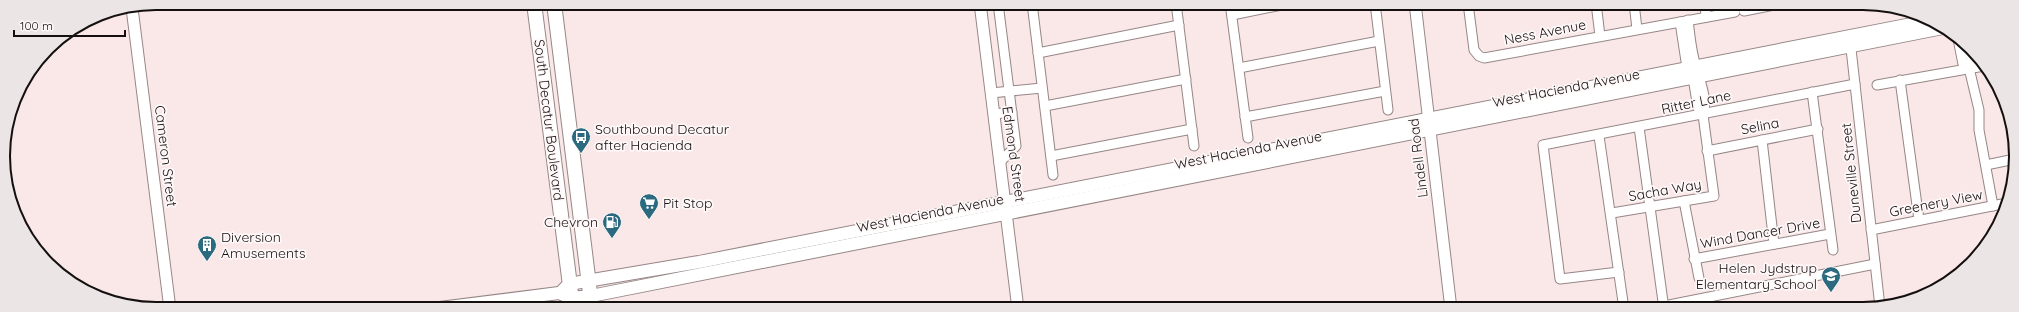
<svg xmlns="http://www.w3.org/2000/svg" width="2019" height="312" font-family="Quicksand,sans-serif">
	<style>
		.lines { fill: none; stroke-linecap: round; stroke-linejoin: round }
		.minor-casing { stroke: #968786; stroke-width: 11 }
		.tertiary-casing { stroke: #968786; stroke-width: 13 }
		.secondary-casing { stroke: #968786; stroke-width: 14 }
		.primary-casing { stroke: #968786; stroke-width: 16 }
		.minor { stroke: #fff; stroke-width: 9 }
		.tertiary { stroke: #fff; stroke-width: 11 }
		.secondary { stroke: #fff; stroke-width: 12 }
		.primary { stroke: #fff; stroke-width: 14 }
		.labels { text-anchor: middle; stroke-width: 3.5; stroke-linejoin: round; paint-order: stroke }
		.street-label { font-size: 14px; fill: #151010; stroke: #fff8f8 }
		.poi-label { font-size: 14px; fill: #151010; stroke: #fff8f8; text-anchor: start }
		.rim { fill: none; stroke: #151010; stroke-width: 2 }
	</style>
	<rect width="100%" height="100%" fill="#f9e8e7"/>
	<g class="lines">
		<defs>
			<g id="minor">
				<path d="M998,3L1016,146L999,163"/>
				<path d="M1032,3L1053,175"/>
				<path d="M1176,3L1194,146"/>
				<path d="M1230,3L1248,138"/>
				<path d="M1375,3L1388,110"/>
				<path d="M1468,3L1474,50L1479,56L1484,58L1735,12"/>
				<path d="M1596,3L1600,36"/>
				<path d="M1634,3L1637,29"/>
				<path d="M1705,3L1706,17"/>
				<path d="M1744,11L1784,3"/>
				<path d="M1232,15L1292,3"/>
				<path d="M1680,22L1687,68L1693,78L1698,108L1703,115"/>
				<path d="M1958,39L1963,64L1969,68"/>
				<path d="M1850,40L1880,307"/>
				<path d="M1969,48L1971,59L1969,68L1979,110V130L1993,206"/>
				<path d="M1038,53L1179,25"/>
				<path d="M1239,68L1379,41"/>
				<path d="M1900,80L1919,220"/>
				<path d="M1877,85L1984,66"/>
				<path d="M1812,92L1833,250"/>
				<path d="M991,93L1042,88"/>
				<path d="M1045,106L1186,79"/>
				<path d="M994,114L1012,112"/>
				<path d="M1245,117L1385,91"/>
				<path d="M1639,127L1664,309"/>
				<path d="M1599,136L1624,309"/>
				<path d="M1762,140L1774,244"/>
				<path d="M1707,151L1818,129"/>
				<path d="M1051,156L1192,129"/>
				<path d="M1986,165L2015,159"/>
				<path d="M1684,201L1699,278"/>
				<path d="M1612,213L1714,196L1703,115C1708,99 1700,82 1696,66C1691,52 1690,35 1688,20"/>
				<path d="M1871,230L2007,203"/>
				<path d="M1694,259L1830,234"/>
				<path d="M1619,272L1560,279L1543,145L1855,84"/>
				<path d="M1664,306L1875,264"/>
			</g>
			<g id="tertiary">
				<path d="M980,3L1018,309"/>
				<path d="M1415,3L1451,309"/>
				<path d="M132,8L170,309"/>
			</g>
			<g id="secondary">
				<path d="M563,290L569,284L699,262L1932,20"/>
				<path d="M432,309L559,293L571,298L591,296L1943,28"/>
			</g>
			<g id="primary">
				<path d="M534,3L573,309"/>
				<path d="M554,3L592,309"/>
			</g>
		</defs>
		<!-- minor casing -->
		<use href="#minor" class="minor-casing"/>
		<!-- tertiary casing -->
		<use href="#tertiary" class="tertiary-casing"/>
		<!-- secondary casing -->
		<use href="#secondary" class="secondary-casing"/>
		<!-- primary casing -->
		<use href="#primary" class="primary-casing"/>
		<!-- minor -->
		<use href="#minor" class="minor"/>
		<!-- tertiary -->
		<use href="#tertiary" class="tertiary"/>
		<!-- secondary -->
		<use href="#secondary" class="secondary"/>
		<!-- primary -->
		<use href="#primary" class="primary"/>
	</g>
	<!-- icons -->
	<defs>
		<symbol id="bus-pin" viewBox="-11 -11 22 30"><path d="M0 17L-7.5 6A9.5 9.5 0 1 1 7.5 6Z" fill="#2b6a7f" stroke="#fff8f8"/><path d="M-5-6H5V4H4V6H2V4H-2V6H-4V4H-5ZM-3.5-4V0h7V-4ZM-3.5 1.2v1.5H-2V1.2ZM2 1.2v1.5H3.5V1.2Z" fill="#fff"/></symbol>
		<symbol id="supermarket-pin" viewBox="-11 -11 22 30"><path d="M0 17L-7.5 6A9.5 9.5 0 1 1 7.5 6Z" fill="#2b6a7f" stroke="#fff8f8"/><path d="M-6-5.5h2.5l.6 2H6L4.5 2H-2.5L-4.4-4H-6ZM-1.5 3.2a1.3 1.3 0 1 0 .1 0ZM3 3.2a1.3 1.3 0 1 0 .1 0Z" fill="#fff"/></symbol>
		<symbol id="fuel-pin" viewBox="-11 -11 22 30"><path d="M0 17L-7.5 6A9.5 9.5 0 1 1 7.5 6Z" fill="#2b6a7f" stroke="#fff8f8"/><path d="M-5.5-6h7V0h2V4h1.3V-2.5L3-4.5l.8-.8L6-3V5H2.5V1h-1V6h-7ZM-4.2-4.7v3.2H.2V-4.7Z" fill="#fff"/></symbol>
		<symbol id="building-pin" viewBox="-11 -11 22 30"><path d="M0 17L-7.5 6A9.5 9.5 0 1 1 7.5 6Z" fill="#2b6a7f" stroke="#fff8f8"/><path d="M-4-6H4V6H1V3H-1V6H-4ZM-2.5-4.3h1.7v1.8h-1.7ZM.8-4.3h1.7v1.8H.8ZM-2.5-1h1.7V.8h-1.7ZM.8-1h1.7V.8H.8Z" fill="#fff"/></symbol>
		<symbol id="school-pin" viewBox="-11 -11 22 30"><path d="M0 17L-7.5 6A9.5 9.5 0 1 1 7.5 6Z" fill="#2b6a7f" stroke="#fff8f8"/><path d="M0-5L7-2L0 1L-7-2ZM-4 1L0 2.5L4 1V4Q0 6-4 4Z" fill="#fff"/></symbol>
	</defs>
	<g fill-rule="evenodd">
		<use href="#bus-pin" x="570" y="126" width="22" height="30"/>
		<use href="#supermarket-pin" x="638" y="192" width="22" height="30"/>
		<use href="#fuel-pin" x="601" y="211" width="22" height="30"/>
		<use href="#building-pin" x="196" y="234" width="22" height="30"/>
		<use href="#school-pin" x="1820" y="265" width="22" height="30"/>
	</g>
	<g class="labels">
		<!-- street labels -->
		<g class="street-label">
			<text transform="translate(1545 32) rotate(-11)" y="5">Ness Avenue</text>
			<text transform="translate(1566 88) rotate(-11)" y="5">West Hacienda Avenue</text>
			<text transform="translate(1696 102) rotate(-12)" y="5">Ritter Lane</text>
			<text transform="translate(549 120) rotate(83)" y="5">South Decatur Boulevard</text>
			<text transform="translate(1760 126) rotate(-11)" y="5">Selina</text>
			<text transform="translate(1248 150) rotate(-11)" y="5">West Hacienda Avenue</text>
			<text transform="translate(1014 154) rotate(82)" y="5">Edmond Street</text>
			<text transform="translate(166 156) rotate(83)" y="5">Cameron Street</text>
			<text transform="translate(1418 158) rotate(-97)" y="5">Lindell Road</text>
			<text transform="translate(1851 173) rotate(-96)" y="5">Duneville Street</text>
			<text transform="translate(1665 190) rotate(-10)" y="5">Sacha Way</text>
			<text transform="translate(1936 203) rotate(-11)" y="5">Greenery View</text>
			<text transform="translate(930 213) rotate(-11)" y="5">West Hacienda Avenue</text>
			<text transform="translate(1760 233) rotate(-10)" y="5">Wind Dancer Drive</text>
		</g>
		<!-- poi labels -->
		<g class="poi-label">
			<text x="595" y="134">Southbound Decatur<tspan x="595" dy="16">after Hacienda</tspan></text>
			<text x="663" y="208">Pit Stop</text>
			<text x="598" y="227" text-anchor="end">Chevron</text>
			<text x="221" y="242">Diversion<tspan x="221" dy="16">Amusements</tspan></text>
			<text x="1817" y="273" text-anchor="end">Helen Jydstrup<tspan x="1817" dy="16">Elementary School</tspan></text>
		</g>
	</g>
	<!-- crop -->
	<path d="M0 0H2019V312H0ZM156 10H1863A146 146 0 0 1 2009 156V156A146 146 0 0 1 1863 302H156A146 146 0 0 1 10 156V156A146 146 0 0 1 156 10Z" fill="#ece5e5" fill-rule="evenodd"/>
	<path class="rim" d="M156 10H1863A146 146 0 0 1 2009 156V156A146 146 0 0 1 1863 302H156A146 146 0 0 1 10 156V156A146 146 0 0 1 156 10Z"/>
	<!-- scale -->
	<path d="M14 30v6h111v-6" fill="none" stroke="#151010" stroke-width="2"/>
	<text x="20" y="30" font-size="12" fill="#151010" stroke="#fff8f8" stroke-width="3" paint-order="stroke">100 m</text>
</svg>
